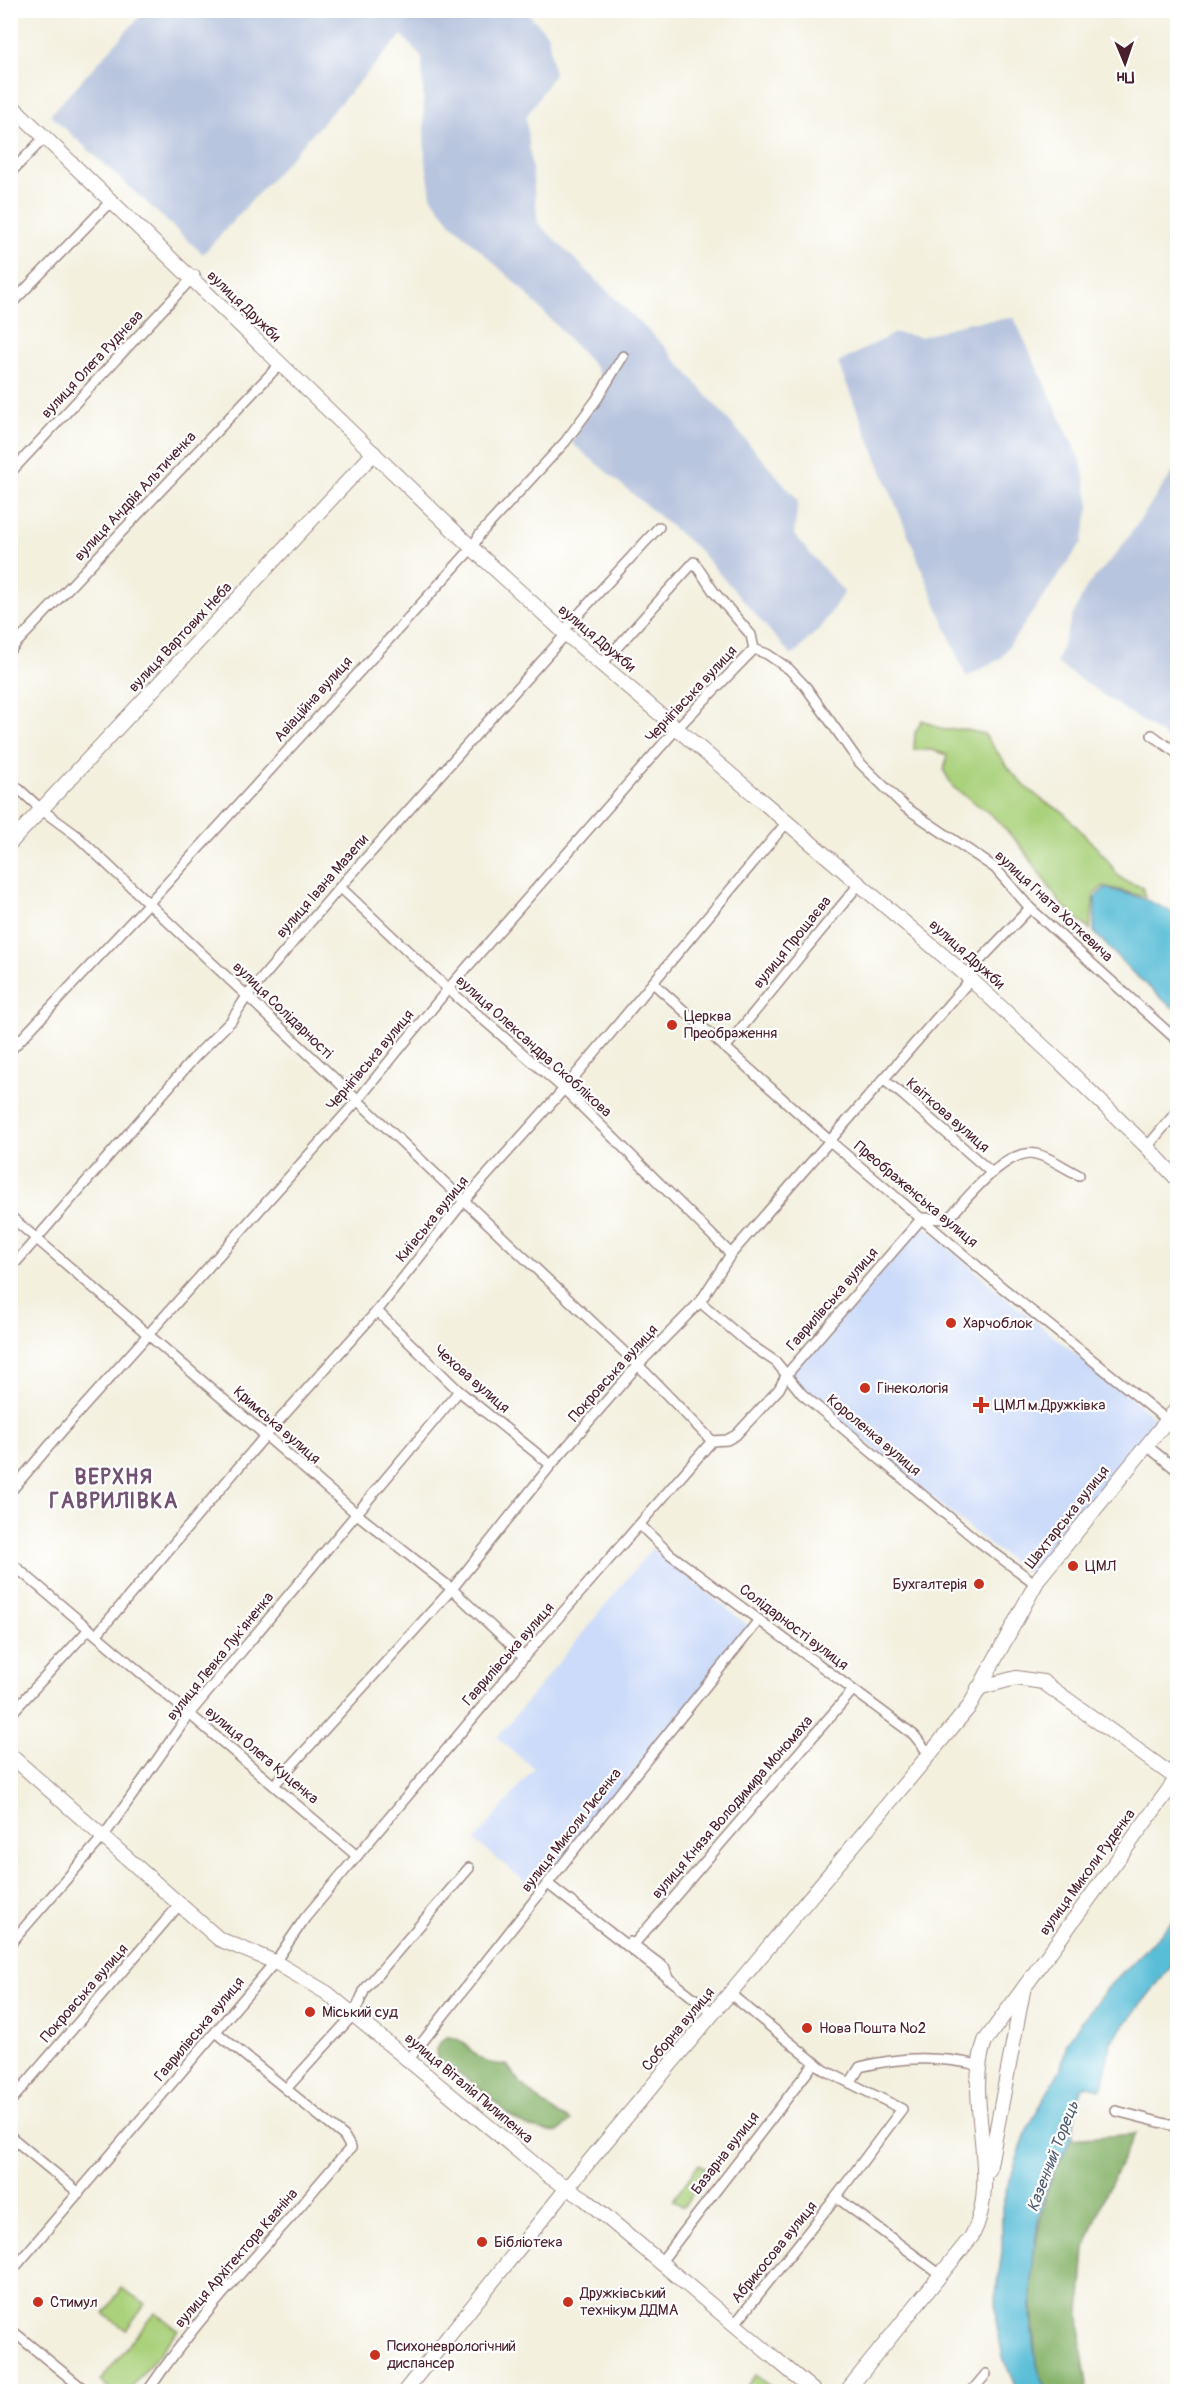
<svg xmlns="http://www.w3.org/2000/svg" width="1188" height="2402" font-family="Pangolin,sans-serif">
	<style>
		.built { fill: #ccdbf9 }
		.industrial { fill: #b8c5de }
		.green { fill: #aad17b; stroke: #7a7853; stroke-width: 1.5 }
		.forest { fill: #87b36b; stroke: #68694b; stroke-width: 1.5 }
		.water { fill: #59bdd7; stroke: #526e81; stroke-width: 1.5 }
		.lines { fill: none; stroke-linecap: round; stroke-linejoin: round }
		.street-casing { stroke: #9e8884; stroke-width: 12 }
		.secondary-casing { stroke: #9e8884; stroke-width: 16 }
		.street { stroke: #fff; stroke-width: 9 }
		.secondary { stroke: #fff; stroke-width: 14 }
		.poi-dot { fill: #c8321e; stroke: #fff; stroke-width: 2 }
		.labels { text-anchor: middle; stroke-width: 4.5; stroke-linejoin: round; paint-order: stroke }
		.street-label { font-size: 15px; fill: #4a1f2b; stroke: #fff }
		.poi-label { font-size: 15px; fill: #4a1f2b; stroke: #fff; text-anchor: start }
		.water-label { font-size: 16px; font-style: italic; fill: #505e70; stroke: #fff }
		.district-label { font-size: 21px; font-weight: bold; letter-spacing: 1.5px; fill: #725272; stroke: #fff }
	</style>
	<rect width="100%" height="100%" fill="#fff"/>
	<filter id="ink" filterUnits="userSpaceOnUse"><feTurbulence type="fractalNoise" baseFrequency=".0167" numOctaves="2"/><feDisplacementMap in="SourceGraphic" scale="12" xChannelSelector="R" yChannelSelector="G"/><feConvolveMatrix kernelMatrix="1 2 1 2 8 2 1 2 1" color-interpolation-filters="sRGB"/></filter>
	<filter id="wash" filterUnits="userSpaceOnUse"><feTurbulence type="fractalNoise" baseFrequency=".008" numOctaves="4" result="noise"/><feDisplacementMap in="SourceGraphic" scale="24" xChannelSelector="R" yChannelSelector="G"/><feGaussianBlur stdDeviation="1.35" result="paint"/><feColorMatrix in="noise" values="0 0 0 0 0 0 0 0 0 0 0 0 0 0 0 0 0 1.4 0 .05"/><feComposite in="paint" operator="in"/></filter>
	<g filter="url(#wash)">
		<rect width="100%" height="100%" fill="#f3f0de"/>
		<!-- built -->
		<g class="built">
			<path d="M922,1224L1000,1293L1159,1421L1033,1577L977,1535L804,1390L791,1373Z"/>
			<path d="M652,1548L751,1628L537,1891L475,1841L534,1768L497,1738Z"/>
		</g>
		<!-- industrial -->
		<g class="industrial">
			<path d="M145,11H526L548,35L554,74L526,117L538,223L664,346L798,500L794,535L844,592L821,627L792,656L697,548L572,443L600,387L601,378L596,368L523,290L450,222L431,196L425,156L422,58L402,35L203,254L50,115Z"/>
			<path d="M1014,318L1081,462L1090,504L1082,542L1000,659L966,677L838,363L895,333L921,337L965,323Z"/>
			<path d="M1177,466V745L1056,663L1073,615L1087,586L1118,552Z"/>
		</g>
		<!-- green -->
		<g class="green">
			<path d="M922,720L944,730L962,729L984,734L1011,771L1027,788L1045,802L1063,812L1106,858L1117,874L1125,881L1142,887L1145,897L1104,886L1094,894L1090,930L1061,904L1020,845L993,816L953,787L944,771L947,755L932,750H914L915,733Z"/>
			<path d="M699,2164L710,2171L683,2207L673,2200Z"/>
			<path d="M122,2288L145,2304L126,2330L104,2314Z"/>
			<path d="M155,2312L178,2330L129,2391H113L100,2381Z"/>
			<path d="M755,2375L778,2391H743Z"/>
		</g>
		<!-- forest -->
		<g class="forest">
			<path d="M447,2037C463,2037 470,2052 483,2060C489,2064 499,2064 507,2065C522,2088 545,2108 571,2121L558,2132C507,2130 502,2101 464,2077C455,2071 446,2067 437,2060L436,2049L442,2040Z"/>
			<path d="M1135,2134L1104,2198L1085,2248L1080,2312L1082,2351L1088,2391H1048L1036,2367L1031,2292L1032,2263L1047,2188L1070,2139Z"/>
		</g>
		<!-- water -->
		<g class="water">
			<path d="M1105,888C1131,894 1155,901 1177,916V1010L1169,1005L1132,972L1094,932L1095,897Z"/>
			<path d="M1177,1917V1959L1110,2043L1104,2082L1100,2089L1088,2086L1082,2088C1074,2105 1076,2124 1070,2141C1064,2157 1053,2170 1047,2186C1031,2232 1021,2351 1048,2391H1017L1003,2357L997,2327L996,2295L1002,2251V2208L1007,2188L1027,2130L1061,2068L1067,2043L1073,2033L1109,1986Z"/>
		</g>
	</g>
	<g filter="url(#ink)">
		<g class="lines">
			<defs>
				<g id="street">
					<path d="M10,173L46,136"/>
					<path d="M10,305L111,201"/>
					<path d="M10,473L195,275"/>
					<path d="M10,650L280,364"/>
					<path d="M602,664L694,562L714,592L751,635L754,649L767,654L789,669L806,687L859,762L905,807L995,868L1030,908L1178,1041"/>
					<path d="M1152,735L1178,754"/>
					<path d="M10,781L42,810L76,835L247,996L638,1365L712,1441"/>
					<path d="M340,887L448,989L564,1089L731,1254"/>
					<path d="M966,975L1030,908"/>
					<path d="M653,983L831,1142L1003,1288L1167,1420"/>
					<path d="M725,1048L860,883"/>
					<path d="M10,1051L148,904L472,548L480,534L565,442L597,399L623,356"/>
					<path d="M884,1080L903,1095L992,1173"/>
					<path d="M1147,1147L1178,1110"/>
					<path d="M10,1216L357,1514L452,1589L524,1657"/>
					<path d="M10,1269L195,1057L231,1021L247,996L340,887L566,634V628L659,527"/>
					<path d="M700,1302L748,1343L776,1362L802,1394L974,1538L1036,1584"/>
					<path d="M377,1311L459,1391L551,1465"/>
					<path d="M1146,1445L1178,1471"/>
					<path d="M10,1492L61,1432L357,1101L448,989L678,727L754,649"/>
					<path d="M640,1525L670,1554L914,1735L929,1754"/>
					<path d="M10,1562L357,1856"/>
					<path d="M97,1634L266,1435L377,1311L463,1202L564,1089L788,821"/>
					<path d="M10,1715L89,1629"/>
					<path d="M274,1785L452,1589L551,1465L638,1365L700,1302L731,1254L971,979"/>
					<path d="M548,1884L713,2013"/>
					<path d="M630,1942L665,1968L668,1979"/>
					<path d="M10,1944L103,1837L190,1713L459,1391"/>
					<path d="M634,1944L853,1690"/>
					<path d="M729,1993L824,2070L850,2083L860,2067C900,2056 938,2056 979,2065"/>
					<path d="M409,2059L570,1855L759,1620"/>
					<path d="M286,2089L354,2014L365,1989L469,1868"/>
					<path d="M10,2102L180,1904"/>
					<path d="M1116,2111L1178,2127"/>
					<path d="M10,2136L79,2193"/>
					<path d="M836,2197L941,2275"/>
					<path d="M660,2263L815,2062"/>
					<path d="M10,2273L275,1962L305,1918L524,1657L712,1441L727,1440L736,1435L779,1389L787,1374L922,1218L948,1219C966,1200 1006,1147 1036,1154C1050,1157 1066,1169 1079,1175"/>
					<path d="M734,2325L836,2197L902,2109L850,2083"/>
					<path d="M10,2329L87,2392"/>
					<path d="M147,2392C190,2329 240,2273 291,2217C311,2194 329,2170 351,2148L344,2136L216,2032"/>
					<path d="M971,2392L986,2374"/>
				</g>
				<g id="secondary">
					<path d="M10,104L472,548L566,634L966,975L1061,1063L1147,1147L1178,1180"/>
					<path d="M10,843L374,453"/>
					<path d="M978,1688L1016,1678L1043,1682L1176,1778"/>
					<path d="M10,1755L219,1939L275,1962L327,1993L550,2177L585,2199L815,2392"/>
					<path d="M989,2170L1023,1991"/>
					<path d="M404,2392L567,2188L969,1707L1039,1578L1178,1407"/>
					<path d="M846,2392L972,2236C1003,2176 963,2102 985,2041L1178,1777"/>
				</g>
			</defs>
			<!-- street casing -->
			<use href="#street" class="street-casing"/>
			<!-- secondary casing -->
			<use href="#secondary" class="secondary-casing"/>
			<!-- street -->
			<use href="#street" class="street"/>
			<!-- secondary -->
			<use href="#secondary" class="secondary"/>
		</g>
	</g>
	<!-- markers -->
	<g class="poi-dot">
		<circle cx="672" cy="1025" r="6"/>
		<circle cx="951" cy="1323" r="6"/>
		<circle cx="865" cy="1388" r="6"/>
		<path d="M978 1396h6v6h6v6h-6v6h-6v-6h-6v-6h6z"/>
		<circle cx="1073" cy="1566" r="6"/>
		<circle cx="979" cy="1584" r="6"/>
		<circle cx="310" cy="2012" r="6"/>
		<circle cx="807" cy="2028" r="6"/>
		<circle cx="482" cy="2242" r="6"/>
		<circle cx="38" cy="2302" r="6"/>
		<circle cx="568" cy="2302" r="6"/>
		<circle cx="375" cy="2355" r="6"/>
	</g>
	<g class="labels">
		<!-- street labels -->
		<g class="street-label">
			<text transform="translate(244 306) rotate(44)" y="5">вулиця Дружби</text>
			<text transform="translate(92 364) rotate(-47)" y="5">вулиця Олега Руднєва</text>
			<text transform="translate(135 496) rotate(-47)" y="5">вулиця Андрія Альтиченка</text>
			<text transform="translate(180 637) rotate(-47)" y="5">вулиця Вартових Неба</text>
			<text transform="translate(597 638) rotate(40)" y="5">вулиця Дружби</text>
			<text transform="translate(691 694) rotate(-47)" y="5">Чернігівська вулиця</text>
			<text transform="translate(313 699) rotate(-48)" y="5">Авіаційна вулиця</text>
			<text transform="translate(322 886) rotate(-49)" y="5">вулиця Івана Мазепи</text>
			<text transform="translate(1054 906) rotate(43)" y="5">вулиця Гната Хоткевича</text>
			<text transform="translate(792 942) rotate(-51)" y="5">вулиця Прощаєва</text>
			<text transform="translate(967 954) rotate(42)" y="5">вулиця Дружби</text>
			<text transform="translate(283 1010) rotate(44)" y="5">вулиця Солідарності</text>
			<text transform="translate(534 1046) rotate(42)" y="5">вулиця Олександра Скоблікова</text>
			<text transform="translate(370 1060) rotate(-50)" y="5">Чернігівська вулиця</text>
			<text transform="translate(948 1115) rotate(41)" y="5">Квіткова вулиця</text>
			<text transform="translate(916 1194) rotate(40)" y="5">Преображенська вулиця</text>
			<text transform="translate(432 1219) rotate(-51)" y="5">Київська вулиця</text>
			<text transform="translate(832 1299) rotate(-49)" y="5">Гаврилівська вулиця</text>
			<text transform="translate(613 1373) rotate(-48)" y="5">Покровська вулиця</text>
			<text transform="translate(472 1379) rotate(41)" y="5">Чехова вулиця</text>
			<text transform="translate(277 1425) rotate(41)" y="5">Кримська вулиця</text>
			<text transform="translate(874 1435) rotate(40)" y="5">Короленка вулиця</text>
			<text transform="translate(1067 1517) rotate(-52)" y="5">Шахтарська вулиця</text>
			<text transform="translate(794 1627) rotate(37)" y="5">Солідарності вулиця</text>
			<text transform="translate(508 1654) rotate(-49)" y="5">Гаврилівська вулиця</text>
			<text transform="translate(220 1656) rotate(-51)" y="5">вулиця Левка Лук'яненка</text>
			<text transform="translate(262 1755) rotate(40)" y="5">вулиця Олега Куценка</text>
			<text transform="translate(732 1807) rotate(-49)" y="5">вулиця Князя Володимира Мономаха</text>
			<text transform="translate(571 1830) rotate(-52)" y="5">вулиця Миколи Лисенка</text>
			<text transform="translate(1087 1872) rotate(-54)" y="5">вулиця Миколи Руденка</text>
			<text transform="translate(84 1993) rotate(-49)" y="5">Покровська вулиця</text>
			<text transform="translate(199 2029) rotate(-50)" y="5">Гаврилівська вулиця</text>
			<text transform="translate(678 2029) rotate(-50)" y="5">Соборна вулиця</text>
			<text transform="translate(469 2088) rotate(40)" y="5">вулиця Віталія Пилипенка</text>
			<text transform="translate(725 2153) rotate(-52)" y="5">Базарна вулиця</text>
			<text transform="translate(774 2252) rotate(-51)" y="5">Абрикосова вулиця</text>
			<text transform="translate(236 2258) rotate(-49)" y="5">вулиця Архітектора Кваніна</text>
		</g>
		<!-- poi labels -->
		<g class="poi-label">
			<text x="684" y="1021">Церква<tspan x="684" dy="17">Преображення</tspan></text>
			<text x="963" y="1328">Харчоблок</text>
			<text x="877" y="1393">Гінекологія</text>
			<text x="994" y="1410">ЦМЛ м.Дружківка</text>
			<text x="1085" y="1571">ЦМЛ</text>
			<text x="967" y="1589" text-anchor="end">Бухгалтерія</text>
			<text x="322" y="2017">Міський суд</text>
			<text x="819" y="2033">Нова Пошта №2</text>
			<text x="494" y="2247">Бібліотека</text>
			<text x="580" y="2298">Дружківський<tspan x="580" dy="17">технікум ДДМА</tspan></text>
			<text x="50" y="2307">Стимул</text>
			<text x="387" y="2351">Психоневрологічний<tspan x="387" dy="17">диспансер</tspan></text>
		</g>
		<!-- water labels -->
		<g class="water-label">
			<text transform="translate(1052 2156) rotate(-69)" y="6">Казенний Торець</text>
		</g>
		<!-- district labels -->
		<g class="district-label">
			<text x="114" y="1484">ВЕРХНЯ<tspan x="114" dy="24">ГАВРИЛІВКА</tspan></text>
		</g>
	</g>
	<!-- margin -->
	<rect width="1188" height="2402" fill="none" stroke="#fff" stroke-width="36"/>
	<!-- north arrow -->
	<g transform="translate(1125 63) rotate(178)" stroke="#ffffff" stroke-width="4.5" paint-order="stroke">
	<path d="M0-4.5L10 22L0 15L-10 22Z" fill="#4a1f2b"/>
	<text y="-9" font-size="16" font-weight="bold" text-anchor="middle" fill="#4a1f2b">Пн</text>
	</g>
</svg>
